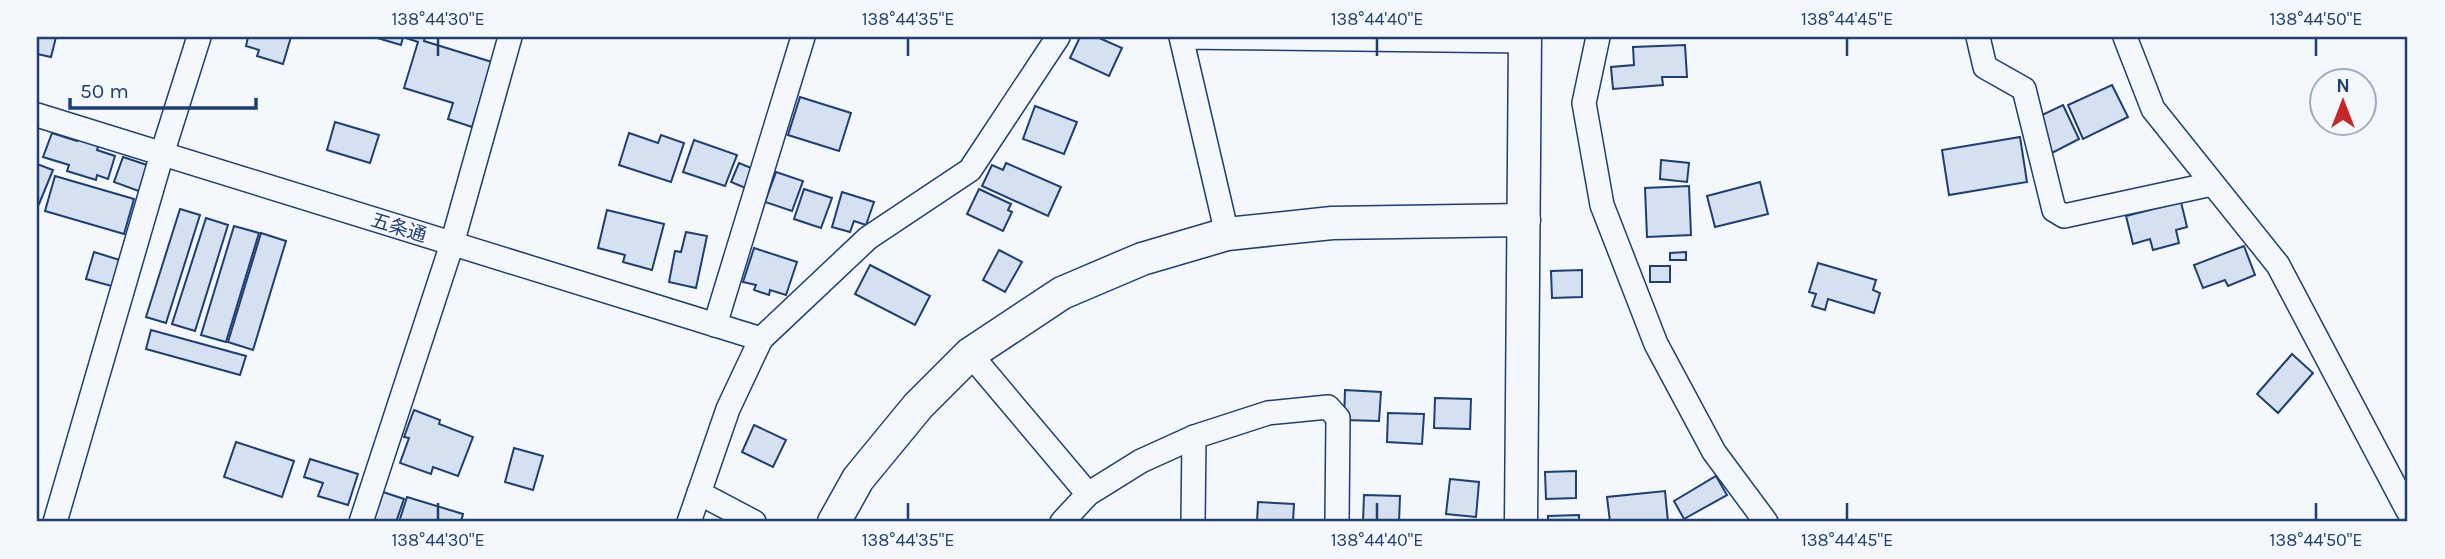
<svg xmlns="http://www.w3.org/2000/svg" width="2445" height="559" font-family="Karla,'Noto Sans JP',sans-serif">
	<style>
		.building { fill: #d5e0f0; stroke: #1d3f73; stroke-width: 2 }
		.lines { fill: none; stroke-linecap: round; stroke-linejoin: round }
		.street-casing { stroke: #1d3f73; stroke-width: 26 }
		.secondary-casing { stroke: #1d3f73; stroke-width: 35 }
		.street { stroke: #f4f7fb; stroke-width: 23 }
		.secondary { stroke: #f4f7fb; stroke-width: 32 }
		.ticks { fill: none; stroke: #1d3f73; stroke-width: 2.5 }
		.labels { text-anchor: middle; stroke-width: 5; stroke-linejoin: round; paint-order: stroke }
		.street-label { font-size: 19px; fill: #1d3f73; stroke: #f4f7fb }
		.neatline { fill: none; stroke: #1d3f73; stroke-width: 2.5 }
		.ticks-label { font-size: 18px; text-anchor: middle; fill: #1d3f73 }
	</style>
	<rect width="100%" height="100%" fill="#f4f7fb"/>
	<!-- building -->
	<g class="building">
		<path d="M37,37H56L51,57L37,54Z"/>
		<path d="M248,37H291L283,64L257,56L259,50L246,46Z"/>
		<path d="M374,37H425L424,41L492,62L472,127L448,119L453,103L404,88L418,42L403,37L401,45Z"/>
		<path d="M1080,37H1097L1122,48L1109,76L1070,58Z"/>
		<path d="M1685,45L1687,77H1662L1663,85L1613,89L1611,67L1634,65L1633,47Z"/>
		<path d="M2112,85L2128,117L2083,139L2068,105Z"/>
		<path d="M800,97L851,113L839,151L788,135Z"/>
		<path d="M2063,105L2079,139L2050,154L2042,115Z"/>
		<path d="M1035,106L1077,122L1064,154L1023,139Z"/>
		<path d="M335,122L379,135L370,163L327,150Z"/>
		<path d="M52,133L77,141L79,136L99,143L97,150L115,156L108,179L97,175L96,180L67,171L69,165L43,157Z"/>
		<path d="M629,133L658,143L661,135L684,143L671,182L619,165Z"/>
		<path d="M2020,137L2027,182L1949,195L1942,150Z"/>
		<path d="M694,140L737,155L725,186L683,172Z"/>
		<path d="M123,157L153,167L144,193L114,182Z"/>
		<path d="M1661,160L1689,163L1687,182L1660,179Z"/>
		<path d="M739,163L756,170L748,189L731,182Z"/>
		<path d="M1006,163L1061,187L1048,216L982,186L992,165L1003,170Z"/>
		<path d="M37,164L53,170L39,204L37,203Z"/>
		<path d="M776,172L803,181L792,211L765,202Z"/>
		<path d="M55,176L134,199L124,234L45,211Z"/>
		<path d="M1760,182L1768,214L1715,227L1707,196Z"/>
		<path d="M1689,186L1691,235L1647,237L1645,188Z"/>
		<path d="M804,189L832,198L821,228L794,219Z"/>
		<path d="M979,189L1011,204L1008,210L1012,212L1003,231L967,214Z"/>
		<path d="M842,192L874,202L866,225L854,221L850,232L832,227Z"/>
		<path d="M2181,202L2187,227L2176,230L2179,243L2153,250L2150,239L2133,244L2126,216Z"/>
		<path d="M180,209L200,215L166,323L146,317Z"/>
		<path d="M607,210L664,224L652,270L623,262L625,255L598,248Z"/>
		<path d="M206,218L228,225L195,331L172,324Z"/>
		<path d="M234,226L259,233L226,342L201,335Z"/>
		<path d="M686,232L707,236L696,288L669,282L675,251L681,252Z"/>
		<path d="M261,233L286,241L253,350L228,342Z"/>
		<path d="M2244,246L2255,275L2228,286L2225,280L2203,288L2194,265Z"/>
		<path d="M754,248L797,262L786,295L770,290L769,295L754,290L756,285L743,282Z"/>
		<path d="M999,250L1022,262L1005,292L983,280Z"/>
		<path d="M94,252L126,262L119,288L86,279Z"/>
		<path d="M1686,252V260H1670V253Z"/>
		<path d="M1818,263L1876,280L1873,290L1880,293L1874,313L1828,299L1825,310L1812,306L1816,294L1809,292Z"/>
		<path d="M870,265L930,296L915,325L855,294Z"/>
		<rect x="1650" y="266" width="20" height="16"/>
		<path d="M1582,270V297L1552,298L1551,271Z"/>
		<path d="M151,330L246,356L240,375L146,349Z"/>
		<path d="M2292,354L2313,373L2278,413L2257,394Z"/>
		<path d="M1345,390L1381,392L1379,421L1344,420Z"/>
		<path d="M1435,398L1471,399L1470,429L1434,428Z"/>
		<path d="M414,410L440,420L439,424L473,437L458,476L433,467L431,474L400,463L409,438L404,437Z"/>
		<path d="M1388,413L1424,414L1422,444L1387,442Z"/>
		<path d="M754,425L786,440L773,467L742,452Z"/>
		<path d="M236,442L294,461L282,497L224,477Z"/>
		<path d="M514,448L543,456L533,490L505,482Z"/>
		<path d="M310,459L358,474L348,505L318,496L323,483L304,477Z"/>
		<path d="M1576,471V498L1546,499L1545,472Z"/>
		<path d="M1716,476L1727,495L1684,519L1674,501Z"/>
		<path d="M1450,479L1479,482L1476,517L1446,514Z"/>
		<path d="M1665,491L1668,522H1610L1607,497Z"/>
		<path d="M383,492L404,499L396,522H373Z"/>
		<path d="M1364,495L1400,496L1399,522H1363Z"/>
		<path d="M407,497L463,514L461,522H399Z"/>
		<path d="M1258,502L1294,504L1293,522H1257Z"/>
		<path d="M1579,515V522H1548V516Z"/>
	</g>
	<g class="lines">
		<defs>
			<g id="street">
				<path d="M1598,37L1584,103L1602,205L1656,344L1714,452L1766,522"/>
				<path d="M1978,37L1985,67L2024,89L2054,210L2064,216L2212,184"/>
				<path d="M2125,37L2153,109L2278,265L2408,511"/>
				<path d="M37,115L761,339"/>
				<path d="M1227,234L1181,37L1525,41"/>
				<path d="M715,325L803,37"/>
				<path d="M970,354L1088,494"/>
				<path d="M699,493L754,522"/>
				<path d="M55,522L162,154L199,37"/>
				<path d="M361,522L452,244L510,37"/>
				<path d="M689,522L728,409L761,339L868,238L970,170L1058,37"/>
				<path d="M1062,522L1088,494L1141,461L1194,437L1268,413L1328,407L1338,418L1337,522"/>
				<path d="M1193,522L1194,437"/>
			</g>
			<g id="secondary">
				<path d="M834,522L858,479L918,406L970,354L1062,293L1142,259L1227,234L1332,223L1524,220"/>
				<path d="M1521,522L1525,37"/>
			</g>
		</defs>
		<!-- street casing -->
		<use href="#street" class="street-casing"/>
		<!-- secondary casing -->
		<use href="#secondary" class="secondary-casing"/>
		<!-- street -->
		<use href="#street" class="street"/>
		<!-- secondary -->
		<use href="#secondary" class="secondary"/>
	</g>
	<!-- ticks -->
	<path class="ticks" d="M438,38V56M908,38V56M1377,38V56M1847,38V56M2316,38V56M438,503V520M908,503V520M1377,503V520M1847,503V520M2316,503V520"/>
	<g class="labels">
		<!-- street labels -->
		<g class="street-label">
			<text transform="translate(399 227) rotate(17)" y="7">五条通</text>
		</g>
	</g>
	<!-- border -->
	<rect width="2445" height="559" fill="none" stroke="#f4f7fb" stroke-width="77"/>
	<!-- north arrow -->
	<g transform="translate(2343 102)"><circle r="33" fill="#f4f7fb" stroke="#9eadc5" stroke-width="2"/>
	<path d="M0-5L12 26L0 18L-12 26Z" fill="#c62828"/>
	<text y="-10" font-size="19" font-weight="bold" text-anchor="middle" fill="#1d3f73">N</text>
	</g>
	<!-- scale -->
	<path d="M70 98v10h186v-10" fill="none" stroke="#1d3f73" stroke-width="3.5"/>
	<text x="80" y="98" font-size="21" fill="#1d3f73" stroke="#f4f7fb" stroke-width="5" paint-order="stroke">50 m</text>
	<rect x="38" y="38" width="2368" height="482" class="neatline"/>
	<g class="ticks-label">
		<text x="438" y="25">138°44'30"E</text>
		<text x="908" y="25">138°44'35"E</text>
		<text x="1377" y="25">138°44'40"E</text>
		<text x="1847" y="25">138°44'45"E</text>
		<text x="2316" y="25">138°44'50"E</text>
		<text x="438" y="546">138°44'30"E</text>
		<text x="908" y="546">138°44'35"E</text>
		<text x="1377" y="546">138°44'40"E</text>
		<text x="1847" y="546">138°44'45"E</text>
		<text x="2316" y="546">138°44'50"E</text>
	</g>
</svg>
